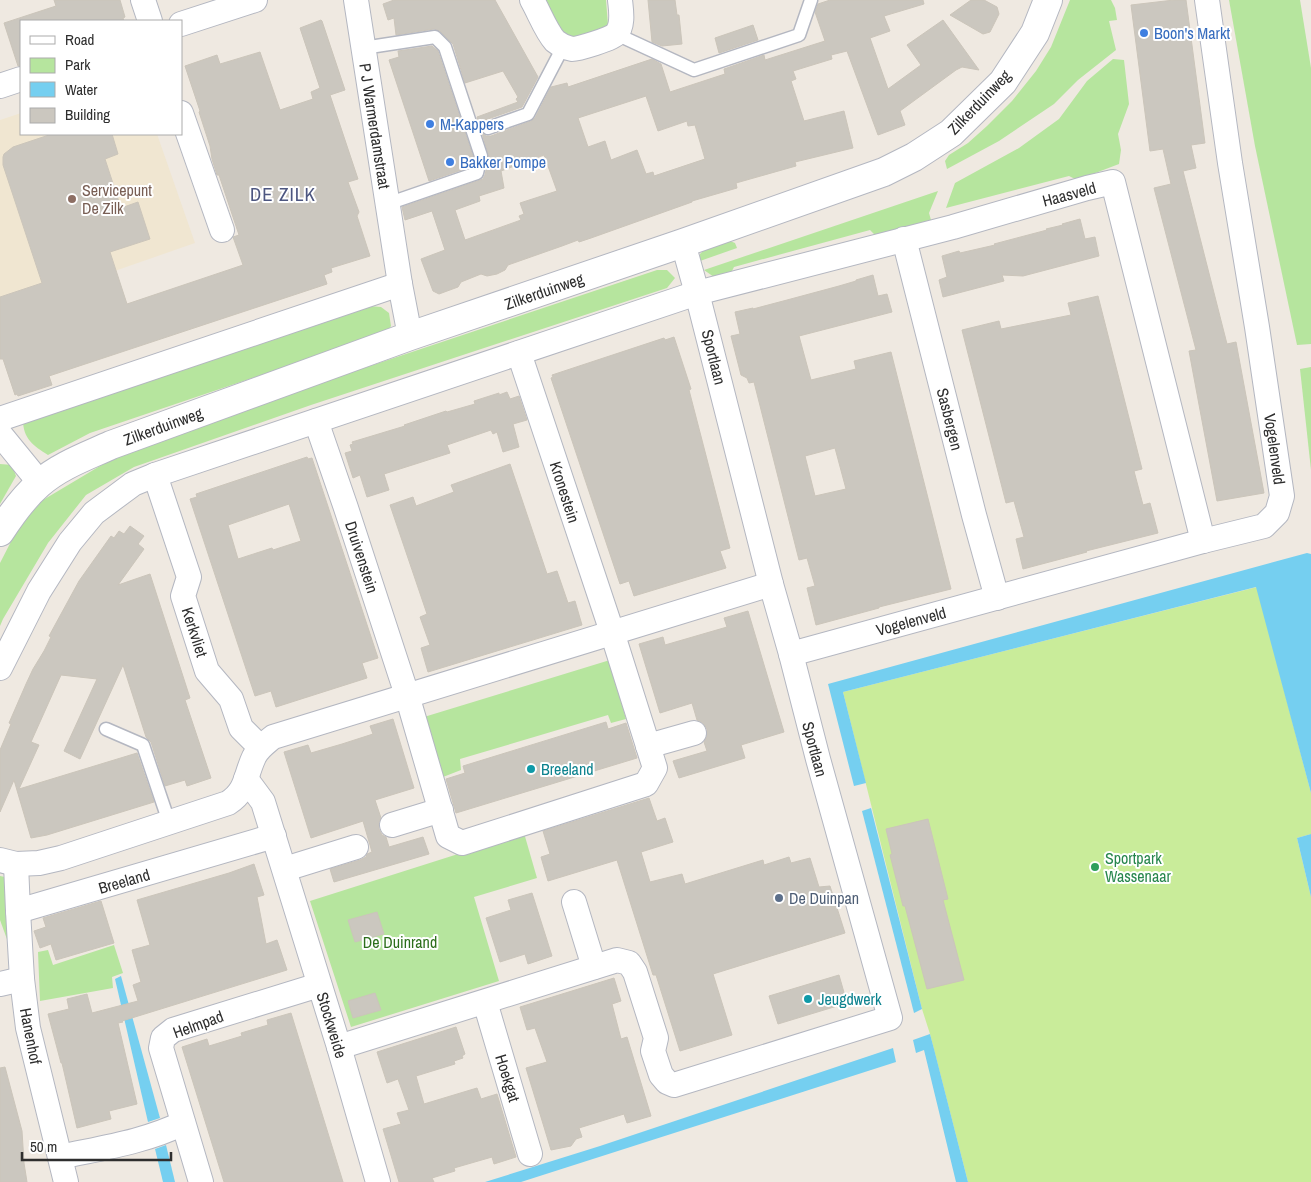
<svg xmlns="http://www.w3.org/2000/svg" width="1311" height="1182" font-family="'Archivo Narrow',sans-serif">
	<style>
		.education { fill: #f0e6d1 }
		.green { fill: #b6e59e }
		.pitch { fill: #c9ec9a }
		.water { fill: #75cff0 }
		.building { fill: #cbc7bf; stroke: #cbc5ba; fill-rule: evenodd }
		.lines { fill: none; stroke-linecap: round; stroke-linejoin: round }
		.lane-casing { stroke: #b4b7c1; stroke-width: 15 }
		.street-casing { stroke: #b4b7c1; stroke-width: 26 }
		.secondary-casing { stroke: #b4b7c1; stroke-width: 30 }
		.lane { stroke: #fff; stroke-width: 12 }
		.street { stroke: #fff; stroke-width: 24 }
		.secondary { stroke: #fff; stroke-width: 28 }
		.shop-dot { fill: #3f7fe0; stroke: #fff; stroke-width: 2 }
		.education-dot { fill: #8d6e63; stroke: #fff; stroke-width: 2 }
		.culture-dot { fill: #0f9aa8; stroke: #fff; stroke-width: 2 }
		.leisure-dot { fill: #2e9e5b; stroke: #fff; stroke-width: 2 }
		.service-dot { fill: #5c6f8a; stroke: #fff; stroke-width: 2 }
		.labels { text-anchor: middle; stroke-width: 4; stroke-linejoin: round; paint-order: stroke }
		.shop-label { font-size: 16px; fill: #366cbe; stroke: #fff; text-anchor: start }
		.street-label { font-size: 16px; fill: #2e2e2e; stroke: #fff }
		.education-label { font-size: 16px; fill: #785e54; stroke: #fff; text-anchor: start }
		.culture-label { font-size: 16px; fill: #0d838f; stroke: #fff; text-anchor: start }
		.leisure-label { font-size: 16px; fill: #27864d; stroke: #fff; text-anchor: start }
		.service-label { font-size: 16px; fill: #4e5e75; stroke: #fff; text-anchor: start }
		.park-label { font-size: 16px; fill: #2c6e1b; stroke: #fff }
		.quarter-label { font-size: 19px; letter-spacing: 1px; fill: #4d5680; stroke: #fff }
	</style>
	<rect width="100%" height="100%" fill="#efe9e1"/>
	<!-- education -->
	<path class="education" d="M21,113V134H157L195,243L0,311V120Z"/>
	<!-- green -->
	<g class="green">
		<path d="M544,0H606L608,25L604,31L571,39L563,33Z"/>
		<path d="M1070,0H1111L1115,8L1117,20L1109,21L1116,50L1078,80L1054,104L999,141L947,169L945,161L949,155L968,143L987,126L1012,101L1036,71L1051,47Z"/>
		<path d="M1229,0H1300L1311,68V344L1297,345L1255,146Z"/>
		<path d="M1113,59L1124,60L1129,104L1118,134L1121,150L1119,164L1077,180L1069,176L946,208L955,183L1019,148L1059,119L1087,81Z"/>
		<path d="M938,191L929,213L931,220L875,235L870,230L734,267L730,275L714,277L704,270Z"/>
		<path d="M725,239L735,243L737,248L700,261V254L709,245Z"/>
		<path d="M657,270H667L675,278L667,288L311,405L134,467L86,495L48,543L3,619L0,626V563L18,528L43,500L105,463L133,450L307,387Z"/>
		<path d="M369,306L381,307L389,313L391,326L387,332L350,345L90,433L48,455C34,446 23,439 23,420Z"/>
		<path d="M1311,367V470L1300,369Z"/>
		<path d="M0,464L12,465L16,476L0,504Z"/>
		<path d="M610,660L626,719L611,723L608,715L460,759L461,770L443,777L424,717Z"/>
		<path d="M524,833L537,878L474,897L499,981L351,1027L310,901Z"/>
		<path d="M0,876L5,877L12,953L0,920Z"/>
		<path d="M114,945L123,973L112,977L113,988L40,1001L38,952L48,950L53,965Z"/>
	</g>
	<!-- pitch -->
	<path class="pitch" d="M1257,587L1311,793V834L1297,838L1311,897V1182H968L930,1034L922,1009L843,692Z"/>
	<!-- water -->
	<g class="water">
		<path d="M1307,553L1311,554V793L1256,587L843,692L866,783L854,786L828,684Z"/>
		<path d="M871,808L922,1009L914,1013L862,811Z"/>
		<path d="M1311,834V897L1297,838Z"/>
		<path d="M121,976L160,1118L148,1122L115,979Z"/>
		<path d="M930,1034L934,1049L968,1182H956L924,1050L916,1053L913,1040Z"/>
		<path d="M893,1048L896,1062L521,1182H485L600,1146Z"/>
		<path d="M166,1145L175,1182H163L155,1149Z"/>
	</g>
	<!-- building -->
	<g class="building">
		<path d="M54,0H120L125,17L123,18L124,21H21V66H18L4,23L56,6Z"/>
		<path d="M394,0H495L538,77L522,107L485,120L482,123L480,127L477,117L518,102L516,99L518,97L503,71L465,83L453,44L440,31L434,29L396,35L394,18L388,20L383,4Z"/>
		<path d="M648,0H675L677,15H679L682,44L662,46L652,42Z"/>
		<path d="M830,0H923L924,4L884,16L890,31L870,38L888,89L921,65L907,45L943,20L979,70L962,67L956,70L900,111L905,125L878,135L847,51L831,55L832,59L793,71L796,79L791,81L804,121L844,111L853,148L795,162L796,166L736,183L737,188L692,201V202L591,238L579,242L578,240L562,246L508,265L505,270L497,274L487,276L481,274L461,282L458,287L439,294L433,291L421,259L445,250L432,211L405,220L402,207L483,179L485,175L489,157L482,133L486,136H491L531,121L535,118L551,87L567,83L568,87L652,59L661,64L670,92L725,74L724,69L764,55L765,60L825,41L815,12L818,4ZM646,96L658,131L687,121L688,126L695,125L705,159L654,176L653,172L646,174L637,150L611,160L605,141L588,147L578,118ZM544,155L557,191L520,203L524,214L519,216L521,220L465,240L455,210L480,201L479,196L504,188L501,171Z"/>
		<path d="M971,0H984L997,7L999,14L990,32L983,34L950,15Z"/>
		<path d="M1174,0H1186L1205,143L1191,145L1196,168L1183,171L1227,344L1236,342L1264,493L1217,501L1189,351L1196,350L1154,188L1171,184L1163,149L1150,151L1131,5Z"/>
		<path d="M321,20L322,21L345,90L330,95L358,179L348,182L359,212L357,216L370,256L331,268L332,272L324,275L327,284L49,376L52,385L18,396L17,394L15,395L3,359H0V297L42,283L3,165V157L4,154L13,147L52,134H112L118,154L105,159L121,208L138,202L150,239L110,252L127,304L243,265L233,237L239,235L219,175H217L212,159L210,146L199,112L200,111L185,66L217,55L220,64L260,52L280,110L313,99L311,92L320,88L300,28Z"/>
		<path d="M753,25L758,40L719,53L715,38Z"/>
		<path d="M432,46L438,51L473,156L470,167L429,181L389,60L399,57L398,51Z"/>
		<path d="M1080,219L1085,239L1095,237L1099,256L1023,276L1002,275L1004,281L943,297L939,280L947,277L942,256L959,251L960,253L995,245L994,244L1047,230L1046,229L1063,225L1062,224Z"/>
		<path d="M873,275L878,296L887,294L892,312L799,336L811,380L856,369L854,361L891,352L951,589L879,607V608L816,625L807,588L815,586L807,558L799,560L754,382L749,383L747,378L741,375L731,336L740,334L735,312L753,308V309L787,300L839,286L856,281V280ZM835,448L846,489L815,496L805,456Z"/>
		<path d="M1098,296L1142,469L1134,471L1143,505L1150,503L1158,533L1086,551L1087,552L1023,569L1016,539L1024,537L1014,501L1006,503L962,330L999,321L1001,329L1071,315L1068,303Z"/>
		<path d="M674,337L691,389L689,390L730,548L720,551L726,568L634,596L629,581L620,584L551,378L553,377L552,375L664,338L665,340Z"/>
		<path d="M507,392L510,399L519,396L527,420L513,424L519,447L503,452L497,432L493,434L491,430L447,445L450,453L384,474L389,490L367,497L360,475L353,478L345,453L352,451L350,445L353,444L352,442L405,426L404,425L446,411L447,412L475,404L474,401L499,393V395Z"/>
		<path d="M307,457L308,459L312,458L378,658L362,663L367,678L276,707L271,691L255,696L190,499L197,497L196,494ZM289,504L301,541L273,550L272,548L238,559L228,525Z"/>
		<path d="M510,464L547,574L557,571L568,603L575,601L582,625L428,672L421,648L430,645L420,617L427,614L390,505L413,497L416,506L454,492L451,485Z"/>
		<path d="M130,526L144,536L138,544L144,549L118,585L150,574L190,698L185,700L211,778L187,786L185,780L165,786L151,742L146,737L123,665L80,759L64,751L97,679L61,675L31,742L39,745L19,789L137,753L154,802L47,835L31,838L14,780L0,812V750L11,724L9,723L26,684L33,669L44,651L51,637L49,636L79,581L111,536L114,538L119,531L124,534Z"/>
		<path d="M748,611L784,732L741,745L745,758L679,778L673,761L707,751L704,742L707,736V729L703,723L697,720L692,703L660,713L639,644L663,637L665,645L727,627L724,618Z"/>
		<path d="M393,719L414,788L375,800L381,818L379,822V829L382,835L386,837L389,847L423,837L429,854L334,882L330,869L360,860L366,857L367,854L372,852L363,821L311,838L284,752L308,745L311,753L342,744L373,734L370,726Z"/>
		<path d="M606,722L608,729L626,723L637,758L456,813L446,779L465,773L463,766Z"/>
		<path d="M649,798L657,821L665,818L673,842L641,852L650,882L682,874L685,884L763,860L764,865L789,857L791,863L810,858L819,887L830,886L845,933L713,974L732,1035L680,1051L656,975H653L617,860L548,881L541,857L550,854L543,831Z"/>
		<path d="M928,819L948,899L943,900L964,980L927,989L905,906H903L890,855L892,854L886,829Z"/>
		<path d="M254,864L264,895L257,897L266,944L277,940L287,970L122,1021L123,1022L118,1023L137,1104L109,1111L111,1119L77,1128L62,1063H61L48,1014L69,1009L67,999L87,994L92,1013L138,1001L133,985L141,982L132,950L150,945L137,900L229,873Z"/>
		<path d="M532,893L552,956L528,964L525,954L500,962L486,918L511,910L508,900Z"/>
		<path d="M101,901L114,943L56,960L51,944L40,948L34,931L46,927L43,918Z"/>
		<path d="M377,912L384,934L355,942L348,920Z"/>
		<path d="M839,975L847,1003L778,1024L769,996Z"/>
		<path d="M614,978L621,1001L612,1004L621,1039L627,1037L651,1116L627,1123L624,1114L579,1128L582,1137L576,1139L571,1146L551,1150L526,1068L547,1062L535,1028L527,1030L520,1007Z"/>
		<path d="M375,993L381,1010L353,1018L348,1001Z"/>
		<path d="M291,1013L343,1182H224L182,1047L207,1039L209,1046L242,1036L241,1033L268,1025L267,1020Z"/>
		<path d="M456,1027L465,1054L462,1056L463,1058L454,1061L455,1064L416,1076L424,1104L477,1088L481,1099L497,1094L516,1157L494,1164L492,1157L454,1168L455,1171L432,1178L434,1182H399L383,1129L401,1124L397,1113L409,1110L398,1079L387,1083L377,1052Z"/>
		<path d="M5,1067L22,1131L24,1163L27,1182H0V1068Z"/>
	</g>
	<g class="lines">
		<defs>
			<g id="lane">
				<path d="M616,34L694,70L799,35L811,0"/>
				<path d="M363,48L435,37L445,47L481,156L477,173L387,204"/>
				<path d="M488,128L528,114L563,47"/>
				<path d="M106,729L143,745L169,822"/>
			</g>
			<g id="street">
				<path d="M143,0L150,21"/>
				<path d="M356,0L400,284L410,336"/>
				<path d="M532,0C539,12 546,31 555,41C560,45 566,48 572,49C578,49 612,39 616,34C624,25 621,10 620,0"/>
				<path d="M181,24L255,0"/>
				<path d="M0,86L21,79"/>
				<path d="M181,113L222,230"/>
				<path d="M904,239L974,515L997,598"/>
				<path d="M0,419L400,284"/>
				<path d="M316,421L346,508L407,695L448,836L462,843L646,784L655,768L612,632L519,353"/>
				<path d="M0,434L40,483"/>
				<path d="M155,475L189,577L183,596L207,671L231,699L241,728L260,747"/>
				<path d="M791,654L1203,541L1264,526L1277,513L1282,496L1257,327L1230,163L1207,0"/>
				<path d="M0,668L39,591L70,542L94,513L133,484L155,475L697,293L953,227L1087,188L1113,182L1203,541"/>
				<path d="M648,746L694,733"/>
				<path d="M246,779L263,802L339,1047L378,1182"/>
				<path d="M392,825L441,810"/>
				<path d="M0,860L16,864L39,863L61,858L228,803C247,791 245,776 254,757C258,748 266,743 273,737L771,584"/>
				<path d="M16,864L18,911L274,836"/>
				<path d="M285,869L356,847"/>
				<path d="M574,902L594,967"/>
				<path d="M18,911L22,979L28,1028L66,1182"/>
				<path d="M0,984L22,979"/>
				<path d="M485,1002L530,1154"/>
				<path d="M339,1047L617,960L629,963L635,972L656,1038L653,1051L661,1075L667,1082L674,1085L890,1018L818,759L791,654L771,584L697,293L683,243"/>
				<path d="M60,1157C101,1148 145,1142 183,1123"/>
				<path d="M201,1182L161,1048L163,1038L173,1030L319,985"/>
			</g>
			<path id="secondary" d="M0,532C11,515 23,498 39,484C59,466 87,456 111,445L410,336L683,243L884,172L914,157L951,133L1003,82L1035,33L1048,0"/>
		</defs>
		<!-- lane casing -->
		<use href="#lane" class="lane-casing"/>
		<!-- street casing -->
		<use href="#street" class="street-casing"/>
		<!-- secondary casing -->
		<use href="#secondary" class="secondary-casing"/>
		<!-- lane -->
		<use href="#lane" class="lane"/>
		<!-- street -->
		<use href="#street" class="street"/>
		<!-- secondary -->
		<use href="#secondary" class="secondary"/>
	</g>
	<!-- markers -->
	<g class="shop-dot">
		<circle cx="1144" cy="33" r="5"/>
		<circle cx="430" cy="124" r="5"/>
		<circle cx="450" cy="162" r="5"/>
	</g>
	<circle class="education-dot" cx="72" cy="199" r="5"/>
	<g class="culture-dot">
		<circle cx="531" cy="769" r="5"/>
		<circle cx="808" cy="999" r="5"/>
	</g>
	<circle class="leisure-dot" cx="1095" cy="867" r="5"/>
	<circle class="service-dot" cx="779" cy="898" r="5"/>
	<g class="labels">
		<!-- shop labels -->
		<g class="shop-label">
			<text x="1154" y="39">Boon's Markt</text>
			<text x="440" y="130">M-Kappers</text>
			<text x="460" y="168">Bakker Pompe</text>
		</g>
		<!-- street labels -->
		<g class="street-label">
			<text transform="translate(979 102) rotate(-46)" y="6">Zilkerduinweg</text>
			<text transform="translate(375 126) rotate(81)" y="6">P J Warmerdamstraat</text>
			<text transform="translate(1069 194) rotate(-15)" y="6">Haasveld</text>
			<text transform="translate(544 291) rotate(-19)" y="6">Zilkerduinweg</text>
			<text transform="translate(714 357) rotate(76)" y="6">Sportlaan</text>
			<text transform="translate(950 419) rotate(76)" y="6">Sasbergen</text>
			<text transform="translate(163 426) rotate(-20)" y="6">Zilkerduinweg</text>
			<text transform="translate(1275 449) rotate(82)" y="6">Vogelenveld</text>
			<text transform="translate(565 492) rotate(72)" y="6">Kronestein</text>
			<text transform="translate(362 557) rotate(72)" y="6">Druivenstein</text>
			<text transform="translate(911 621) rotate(-15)" y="6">Vogelenveld</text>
			<text transform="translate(195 632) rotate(72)" y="6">Kerkvliet</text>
			<text transform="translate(815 749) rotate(75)" y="6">Sportlaan</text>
			<text transform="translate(124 881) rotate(-16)" y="6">Breeland</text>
			<text transform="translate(198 1024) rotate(-20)" y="6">Helmpad</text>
			<text transform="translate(332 1025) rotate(73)" y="6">Stockweide</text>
			<text transform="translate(31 1036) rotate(79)" y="6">Hanenhof</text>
			<text transform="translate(508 1078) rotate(73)" y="6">Hoekgat</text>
		</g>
		<!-- education labels -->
		<g class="education-label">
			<text x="82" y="196">Servicepunt<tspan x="82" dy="18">De Zilk</tspan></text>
		</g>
		<!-- culture labels -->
		<g class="culture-label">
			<text x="541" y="775">Breeland</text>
			<text x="818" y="1005">Jeugdwerk</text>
		</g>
		<!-- leisure labels -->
		<g class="leisure-label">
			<text x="1105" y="864">Sportpark<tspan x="1105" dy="18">Wassenaar</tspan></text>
		</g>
		<!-- service labels -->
		<g class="service-label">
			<text x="789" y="904">De Duinpan</text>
		</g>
		<!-- park labels -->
		<g class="park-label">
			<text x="400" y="948">De Duinrand</text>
		</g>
		<!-- quarter labels -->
		<g class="quarter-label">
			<text x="283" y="201">DE ZILK</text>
		</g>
	</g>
	<!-- legend -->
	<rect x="20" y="20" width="162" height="115" fill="#ffffff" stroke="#ababab"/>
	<rect x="30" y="36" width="25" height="8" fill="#ffffff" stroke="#ababab"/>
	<text x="65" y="45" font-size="15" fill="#2e2e2e">Road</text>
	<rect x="30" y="58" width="25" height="15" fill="#b6e59e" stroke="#ababab"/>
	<text x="65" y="70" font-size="15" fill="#2e2e2e">Park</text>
	<rect x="30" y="82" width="25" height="15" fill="#75cff0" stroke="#ababab"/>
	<text x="65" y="95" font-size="15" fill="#2e2e2e">Water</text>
	<rect x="30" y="108" width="25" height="15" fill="#cbc7bf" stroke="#ababab"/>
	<text x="65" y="120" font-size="15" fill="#2e2e2e">Building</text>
	<!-- scale -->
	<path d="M22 1152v8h149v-8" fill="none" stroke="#2e2e2e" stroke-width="2.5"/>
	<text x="30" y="1152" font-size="15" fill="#2e2e2e" stroke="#ffffff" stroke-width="4" paint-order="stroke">50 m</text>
</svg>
